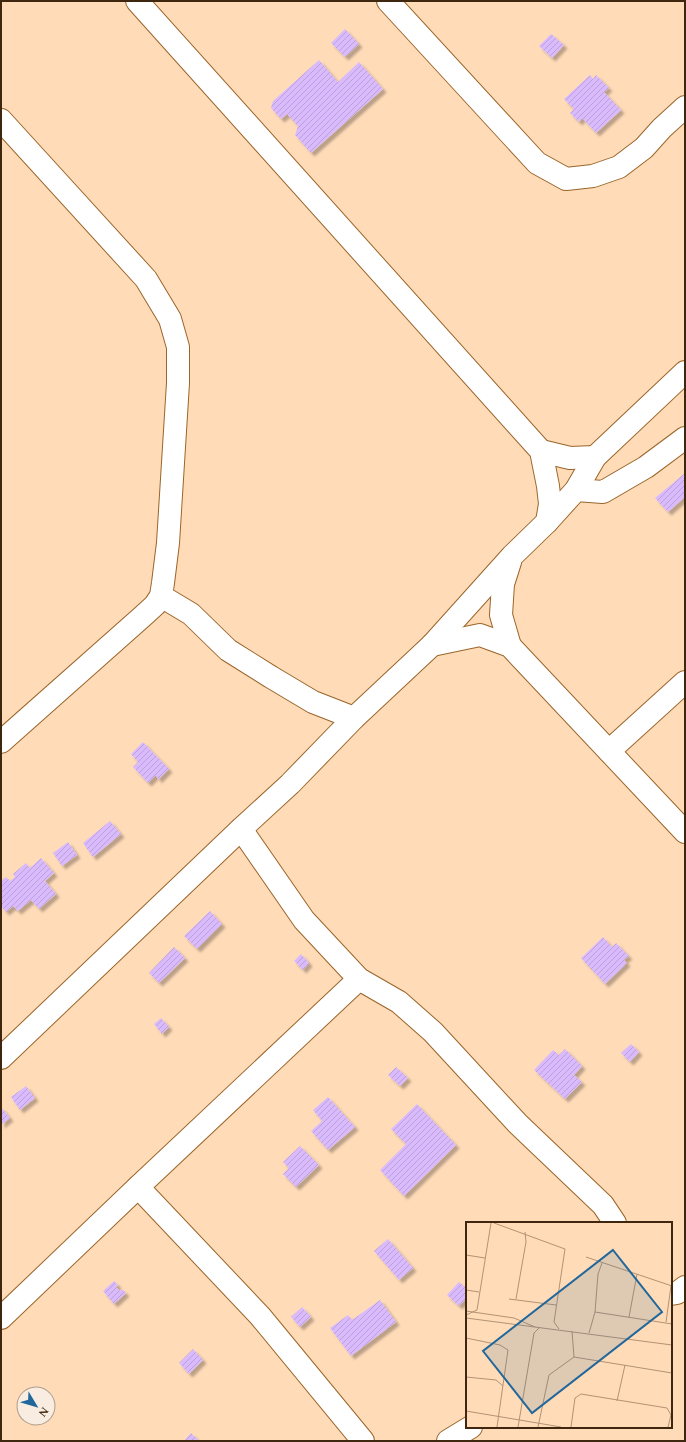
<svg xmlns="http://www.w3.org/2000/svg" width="686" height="1442" font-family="Spectral,serif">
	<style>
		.building { fill: url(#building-hatch); filter: url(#shadow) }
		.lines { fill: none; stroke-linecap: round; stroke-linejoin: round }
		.minor-casing { stroke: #9a6529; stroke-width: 24 }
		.minor { stroke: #fff; stroke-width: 22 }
		.inset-road { fill: none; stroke: #b29374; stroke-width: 1 }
		.view { fill: #21679b; fill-opacity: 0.15; stroke: #21679b; stroke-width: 2 }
		.inset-edge { fill: none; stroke: #3e270e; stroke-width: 2 }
	</style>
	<defs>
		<pattern id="building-hatch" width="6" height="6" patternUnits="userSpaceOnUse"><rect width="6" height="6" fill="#d9bbfd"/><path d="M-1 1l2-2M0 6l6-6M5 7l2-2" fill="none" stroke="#bba1d8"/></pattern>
		<filter id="shadow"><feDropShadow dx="3.5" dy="3.5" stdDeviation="1" flood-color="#0004"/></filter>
	</defs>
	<rect width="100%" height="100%" fill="#ffdbb8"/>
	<!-- building -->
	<g class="building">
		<path d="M345,29L359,44L345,57L331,43Z"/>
		<path d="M551,34L564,45L552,58L539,46Z"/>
		<path d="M319,60L338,82L359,62L383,89L311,153L295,135L298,126L287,114L281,119L271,108L273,101Z"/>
		<path d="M590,75L593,79L596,75L609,88L604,92L621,110L596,133L582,118L579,122L570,113L574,109L564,99Z"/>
		<path d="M685,473V497L668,512L655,498Z"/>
		<path d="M143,742L169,769L158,780L156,775L148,783L133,767L138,762L131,754Z"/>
		<path d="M110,821L121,834L93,857L83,843Z"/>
		<path d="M68,842L77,855L62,866L53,853Z"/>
		<path d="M41,858L54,873L45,881L56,894L39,909L31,900L18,911L13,906L6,912L1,906V881L6,877L10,881L15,877L13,874L26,863L30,868Z"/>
		<path d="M210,911L222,924L197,949L184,936Z"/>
		<path d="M603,937L612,947L616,943L629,956L624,960L627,963L605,984L581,958Z"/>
		<path d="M174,947L185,958L159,983L149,973Z"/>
		<path d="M301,954L309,963L303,970L294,961Z"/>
		<path d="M161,1018L169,1027L162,1034L154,1024Z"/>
		<path d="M631,1044L639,1052L630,1062L621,1053Z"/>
		<path d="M565,1049L582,1066L574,1075L582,1082L565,1099L534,1070L553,1050L559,1055Z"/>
		<path d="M396,1067L408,1078L400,1086L388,1075Z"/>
		<path d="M26,1086L35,1098L20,1110L11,1097Z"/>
		<path d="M328,1097L355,1127L328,1150L311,1131L322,1121L313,1110Z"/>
		<path d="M417,1104L456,1145L404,1196L380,1170L406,1144L391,1129Z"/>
		<path d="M1,1107L10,1118L1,1125Z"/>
		<path d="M300,1146L319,1165L296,1187L283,1174L289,1168L283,1162Z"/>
		<path d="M388,1239L413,1268L399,1280L374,1251Z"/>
		<path d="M114,1281L118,1285L116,1287L120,1291L122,1289L126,1293L114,1304L103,1291Z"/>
		<path d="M459,1282L467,1289V1298L459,1306L447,1295Z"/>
		<path d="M380,1300L396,1322L351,1356L330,1328L348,1315L352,1320Z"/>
		<path d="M302,1307L311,1317L300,1327L291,1317Z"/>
		<path d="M193,1349L203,1360L189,1374L179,1363Z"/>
		<path d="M191,1433L199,1441H184Z"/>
	</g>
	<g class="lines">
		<defs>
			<g id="minor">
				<path d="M137,1L541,451L548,486L550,504L547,522"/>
				<path d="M388,1L537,163L566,179L593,176L619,167L644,148L662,128L685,107"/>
				<path d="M1,120L146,279L170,319L178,347V383L168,543L163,583L161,596L155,605L143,616L1,742"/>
				<path d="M541,451L570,458L595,457"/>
				<path d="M576,490L603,492L646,467L685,438"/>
				<path d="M510,562L503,584L501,615L510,646"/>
				<path d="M161,596L191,614L228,650L271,677L313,702L354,718"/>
				<path d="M432,645L480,635L510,646L685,832"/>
				<path d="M609,751L685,682"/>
				<path d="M241,829L304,920L359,979L399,1002L433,1032L518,1124L603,1205L615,1223"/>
				<path d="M1,1058L241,829L290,784L354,718L432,645L512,556L547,522L576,490L595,457L685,372"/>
				<path d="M138,1187L260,1316L363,1441"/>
				<path d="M671,1294L677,1293L685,1287"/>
				<path d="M1,1318L138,1187L359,979"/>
				<path d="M448,1441L471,1427"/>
			</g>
		</defs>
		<!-- minor casing -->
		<use href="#minor" class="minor-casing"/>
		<!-- minor -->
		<use href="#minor" class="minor"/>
	</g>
	<!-- overview -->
	<g transform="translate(466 1222)">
		<rect width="206" height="206" fill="#ffdbb8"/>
		<path class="inset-road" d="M28,1L99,27L88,100L93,107M0,33L19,36M120,35L206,64M0,68L13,70M43,77L90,83M50,77L60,20L59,10M0,89L48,96L69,105M129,90L206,102M0,93L11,88L25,1M163,95L171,52M0,96L206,123M200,100L205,64M106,109L108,135M123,111L129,90L132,52L136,41M0,116L34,123L42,128L31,205M0,155L30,158L37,164M151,179L159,143M0,189L95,205M52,205L68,111L74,105M72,205L83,153L108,135L206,151M105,205L109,176L115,172L201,186L205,193L202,205"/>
		<path class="view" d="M147,28L196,90L66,191L17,129Z"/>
		<rect width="206" height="206" class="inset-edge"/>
	</g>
	<!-- border -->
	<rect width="686" height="1442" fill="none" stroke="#3e270e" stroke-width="4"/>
	<!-- north arrow -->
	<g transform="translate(36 1406) rotate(128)"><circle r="19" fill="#f9ede1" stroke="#ae9e8d"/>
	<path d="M0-3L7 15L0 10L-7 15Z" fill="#21679b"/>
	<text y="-6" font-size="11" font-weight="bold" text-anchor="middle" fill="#3e270e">N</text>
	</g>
</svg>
